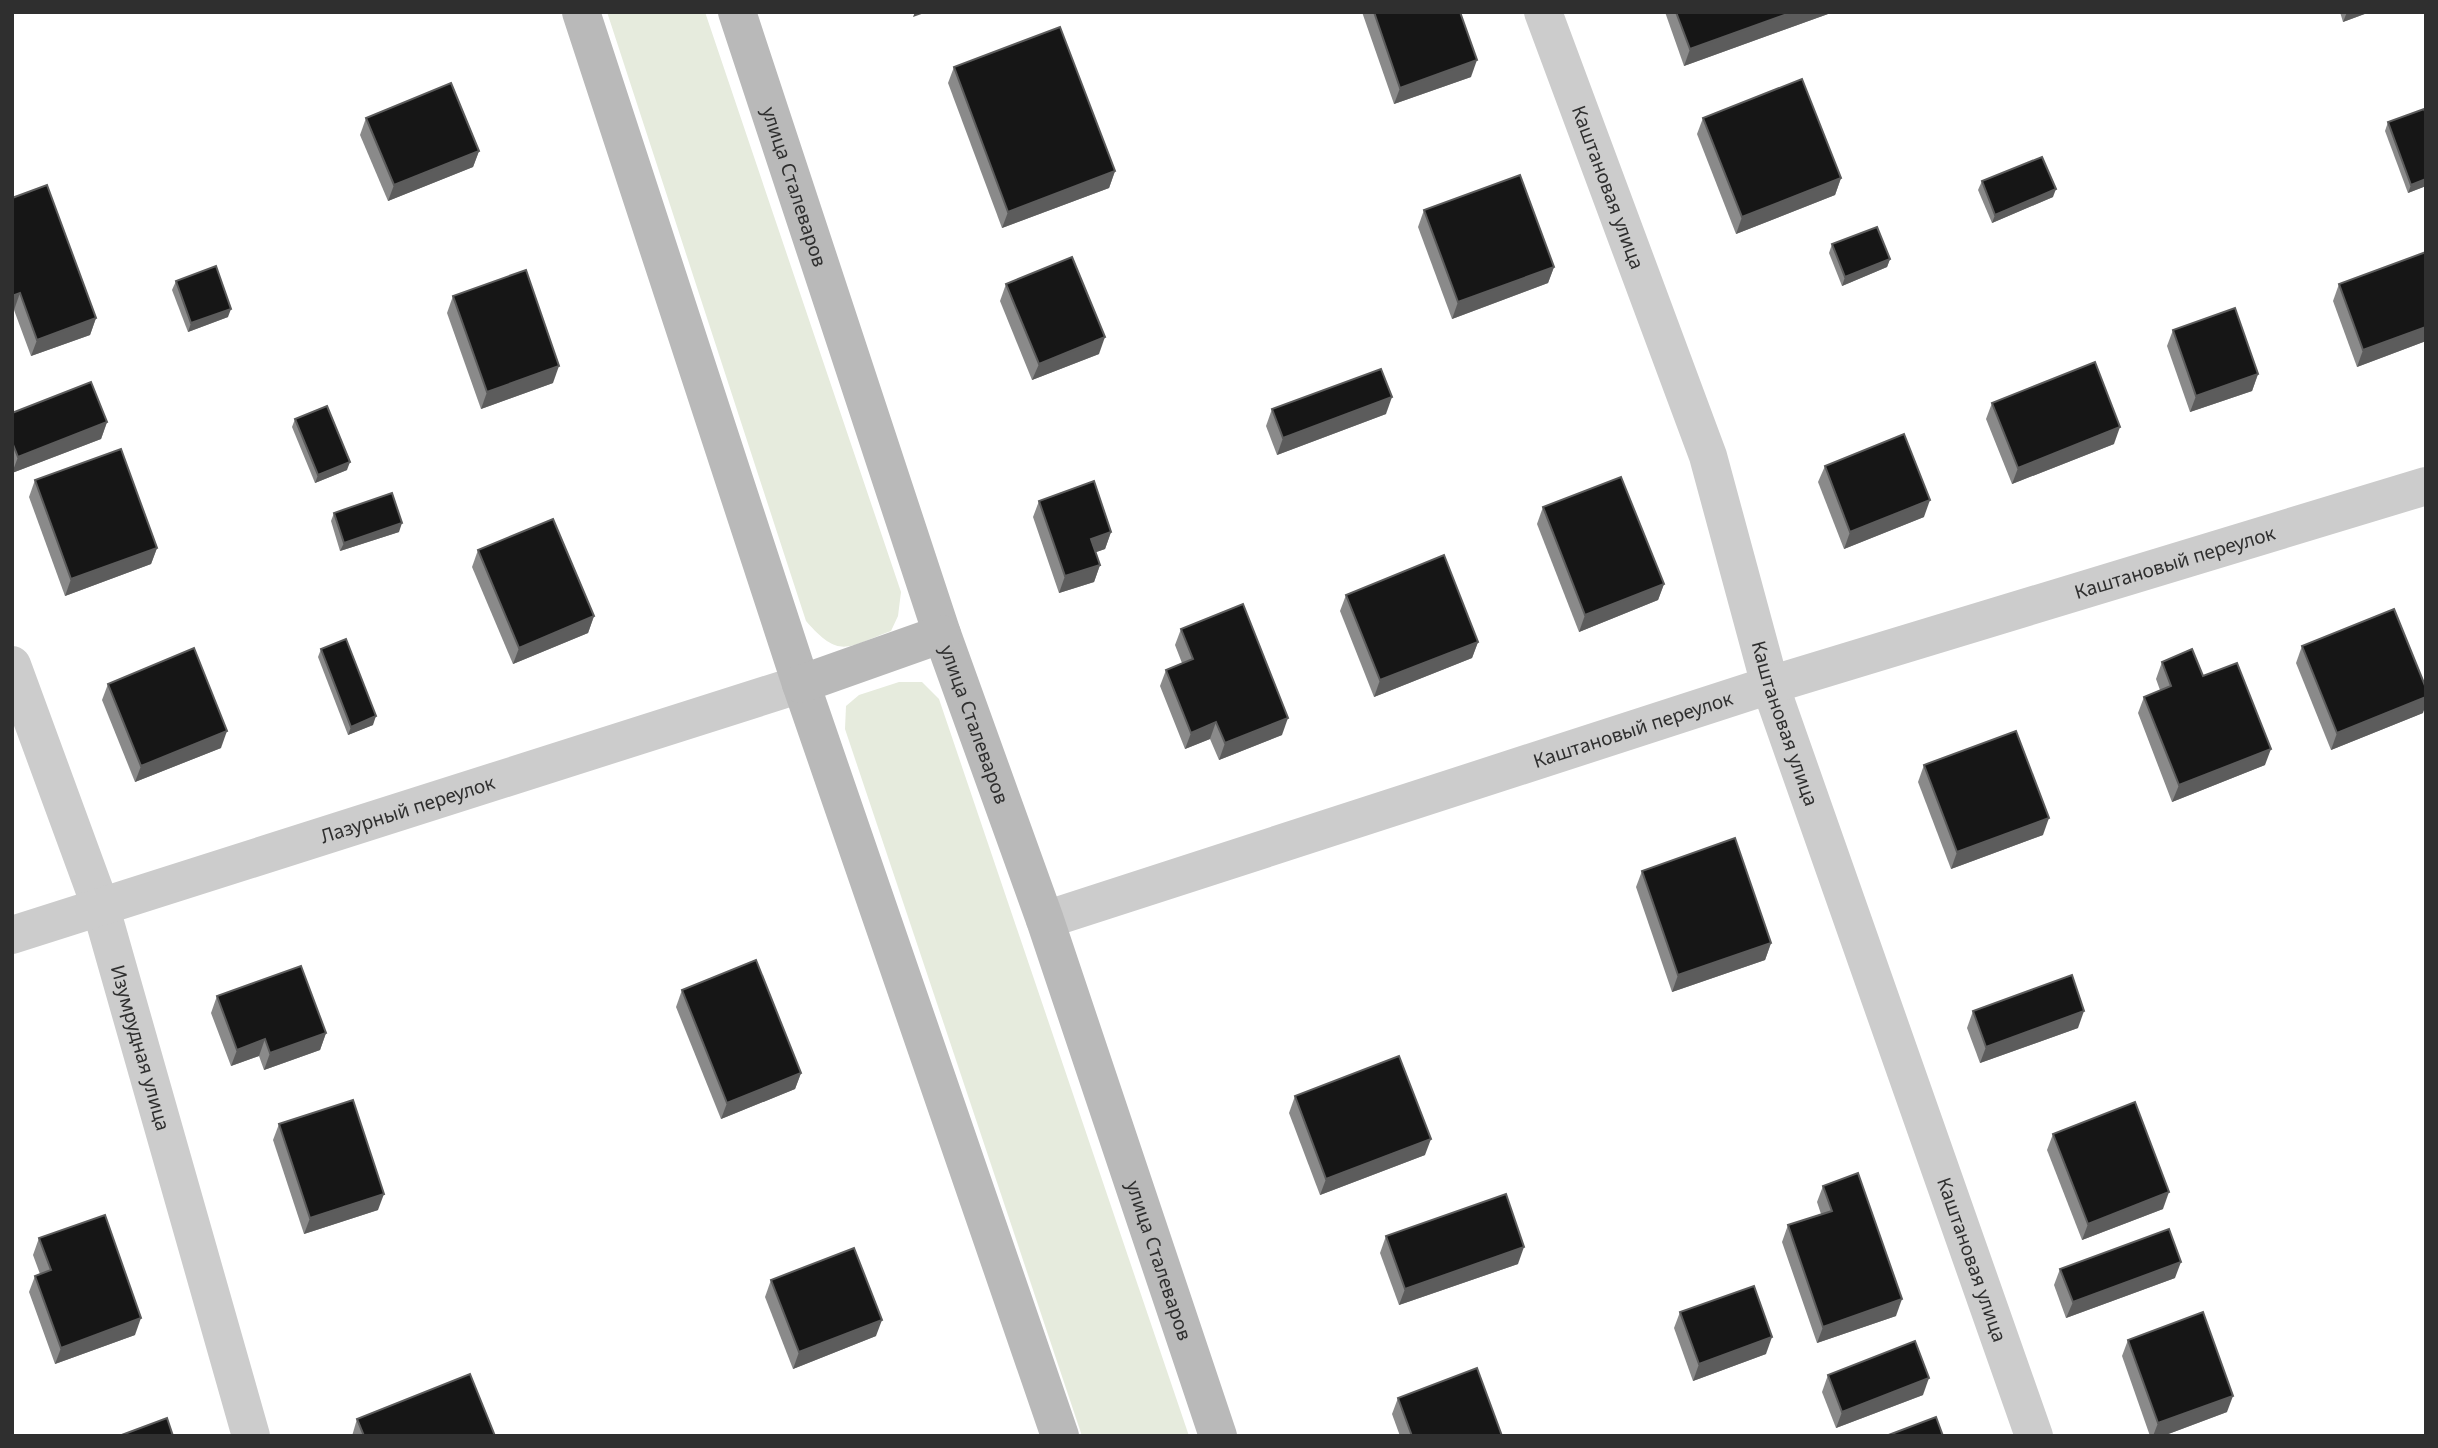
<svg xmlns="http://www.w3.org/2000/svg" width="2438" height="1448" font-family="'Noto Sans',sans-serif">
	<style>
		.green { fill: #e6ebdd }
		.lines { fill: none; stroke-linecap: round; stroke-linejoin: round }
		.street { stroke: #ccc; stroke-width: 38 }
		.secondary { stroke: #b9b9b9; stroke-width: 38 }
		.wall { fill: #8a8a8a }
		.shaded-wall { fill: #5c5c5c }
		.building { fill: #161616; stroke: #5c5c5c; stroke-width: 2 }
		.labels { text-anchor: middle; stroke-width: 7; stroke-linejoin: round; paint-order: stroke }
		.street-label { font-size: 19px; fill: #2f2f2f; stroke: #fff }
	</style>
	<rect width="100%" height="100%" fill="#fff"/>
	<!-- green -->
	<g class="green">
		<path d="M607,12H705L901,592L898,616L891,631C847,647 840,660 806,621Z"/>
		<path d="M899,682H922L939,699L1189,1436H1082L845,729L846,706L859,695Z"/>
	</g>
	<g class="lines">
		<!-- street -->
		<g class="street">
			<path id="s1" d="M1543,12L1708,456L1770,685L2034,1436"/>
			<path id="s2" d="M12,665L100,905L251,1436"/>
			<path id="s3" d="M1045,920L1770,685L2426,486"/>
			<path id="s4" d="M12,935L801,684"/>
		</g>
		<!-- secondary -->
		<g class="secondary">
			<path d="M581,12L801,684L1060,1436"/>
			<path id="s5" d="M737,12L942,634L1045,920L1218,1436"/>
			<path d="M801,684L942,634"/>
		</g>
	</g>
	<!-- wall -->
	<g class="wall">
		<path d="M1362,12H1460L1471,77L1394,104Z"/>
		<path d="M1665,12H1829L1828,14L1684,66Z"/>
		<path d="M2340,12H2370L2343,22Z"/>
		<path d="M954,67L1115,171L1109,188L1002,228L948,83Z"/>
		<path d="M2426,114V186L2408,193L2385,131L2388,122Z"/>
		<path d="M366,118L479,151L473,167L388,201L360,135Z"/>
		<path d="M1703,118L1841,178L1835,195L1736,234L1697,134Z"/>
		<path d="M1982,181L2053,197L1992,223L1978,190Z"/>
		<path d="M12,198L96,318L90,335L31,356L14,310L12,311Z"/>
		<path d="M1424,210L1554,267L1548,283L1452,319L1418,227Z"/>
		<path d="M1832,244L1890,259L1887,267L1842,286L1829,253Z"/>
		<path d="M2426,252V341L2357,367L2333,301L2339,284Z"/>
		<path d="M176,281L228,317L188,332L172,290Z"/>
		<path d="M1006,284L1099,354L1032,380L1000,301Z"/>
		<path d="M453,296L553,383L481,409L447,313Z"/>
		<path d="M2173,330L2258,374L2252,391L2190,412L2167,346Z"/>
		<path d="M1992,403L2114,444L2012,484L1986,419Z"/>
		<path d="M1272,409L1386,414L1277,455L1266,426Z"/>
		<path d="M12,413L107,422L101,439L12,473Z"/>
		<path d="M295,419L347,470L315,483L292,427Z"/>
		<path d="M1825,466L1924,517L1844,549L1818,482Z"/>
		<path d="M35,480L157,548L151,564L65,596L29,497Z"/>
		<path d="M1039,501L1111,532L1105,549L1096,552L1100,565L1094,582L1059,593L1033,517Z"/>
		<path d="M1543,507L1664,584L1658,600L1579,632L1537,524Z"/>
		<path d="M334,513L399,532L340,551L331,521Z"/>
		<path d="M478,550L594,616L588,633L513,664L472,567Z"/>
		<path d="M1346,595L1478,642L1472,658L1374,697L1340,611Z"/>
		<path d="M1181,629L1282,735L1219,760L1210,739L1185,749L1160,686L1166,670L1182,663L1175,645Z"/>
		<path d="M2302,646L2423,713L2331,750L2296,663Z"/>
		<path d="M321,649L373,725L348,735L318,657Z"/>
		<path d="M2162,662L2203,676L2265,765L2172,802L2138,713L2144,697L2160,690L2156,679Z"/>
		<path d="M108,684L221,748L135,782L102,700Z"/>
		<path d="M1924,765L2043,835L1951,869L1918,782Z"/>
		<path d="M1642,871L1771,943L1765,960L1672,992L1636,887Z"/>
		<path d="M682,990L801,1073L795,1089L721,1119L676,1007Z"/>
		<path d="M217,996L326,1033L320,1050L264,1070L259,1056L231,1066L211,1013Z"/>
		<path d="M1973,1011L2078,1028L1980,1063L1967,1028Z"/>
		<path d="M1295,1096L1425,1155L1320,1195L1289,1113Z"/>
		<path d="M279,1124L378,1210L304,1234L273,1140Z"/>
		<path d="M2053,1134L2163,1209L2082,1240L2047,1150Z"/>
		<path d="M1823,1186L1896,1316L1817,1343L1782,1242L1788,1225L1821,1214L1817,1202Z"/>
		<path d="M1386,1236L1518,1264L1399,1305L1380,1253Z"/>
		<path d="M39,1238L135,1335L55,1364L29,1292L35,1276L40,1274L33,1255Z"/>
		<path d="M2060,1269L2175,1278L2066,1318L2054,1285Z"/>
		<path d="M771,1280L876,1336L793,1369L765,1297Z"/>
		<path d="M1680,1312L1766,1354L1693,1381L1674,1328Z"/>
		<path d="M2128,1340L2227,1412L2163,1436H2150L2122,1356Z"/>
		<path d="M1828,1375L1923,1395L1836,1428L1822,1392Z"/>
		<path d="M1398,1398L1502,1436H1400L1392,1414Z"/>
		<path d="M357,1419L495,1436H352Z"/>
	</g>
	<!-- shaded-wall -->
	<g class="shaded-wall">
		<path d="M915,12H927L913,17Z"/>
		<path d="M1793,12H1829L1828,14L1684,66L1690,49Z"/>
		<path d="M2347,12H2370L2343,22Z"/>
		<path d="M1477,60L1471,77L1394,104L1400,88Z"/>
		<path d="M479,151L473,167L388,201L394,185Z"/>
		<path d="M1115,171L1109,188L1002,228L1008,212Z"/>
		<path d="M1841,178L1835,195L1736,234L1742,217Z"/>
		<path d="M2426,179V186L2408,193L2411,185Z"/>
		<path d="M2056,189L2053,197L1992,223L1995,215Z"/>
		<path d="M1890,259L1887,267L1842,286L1845,277Z"/>
		<path d="M1554,267L1548,283L1452,319L1458,302Z"/>
		<path d="M20,293L14,310L12,311V296Z"/>
		<path d="M231,309L228,317L188,332L191,323Z"/>
		<path d="M96,318L90,335L31,356L37,340Z"/>
		<path d="M2426,327V341L2357,367L2363,350Z"/>
		<path d="M1105,337L1099,354L1032,380L1039,364Z"/>
		<path d="M559,366L553,383L481,409L487,392Z"/>
		<path d="M2258,374L2252,391L2190,412L2196,396Z"/>
		<path d="M1392,397L1386,414L1277,455L1283,438Z"/>
		<path d="M107,422L101,439L12,473L18,457Z"/>
		<path d="M2120,427L2114,444L2012,484L2018,468Z"/>
		<path d="M350,462L347,470L315,483L318,475Z"/>
		<path d="M1930,500L1924,517L1844,549L1850,532Z"/>
		<path d="M402,523L399,532L340,551L344,543Z"/>
		<path d="M1111,532L1105,549L1085,556L1091,539Z"/>
		<path d="M157,548L151,564L65,596L71,579Z"/>
		<path d="M1100,565L1094,582L1059,593L1065,576Z"/>
		<path d="M1664,584L1658,600L1579,632L1585,615Z"/>
		<path d="M594,616L588,633L513,664L519,648Z"/>
		<path d="M1478,642L1472,658L1374,697L1380,680Z"/>
		<path d="M2426,697V704L2423,713L2331,750L2337,733Z"/>
		<path d="M376,716L373,725L348,735L351,727Z"/>
		<path d="M1288,718L1282,735L1219,760L1225,743Z"/>
		<path d="M1216,722L1210,739L1185,749L1191,733Z"/>
		<path d="M227,731L221,748L135,782L141,766Z"/>
		<path d="M2271,749L2265,765L2172,802L2179,785Z"/>
		<path d="M2049,818L2043,835L1951,869L1957,852Z"/>
		<path d="M1771,943L1765,960L1672,992L1678,975Z"/>
		<path d="M2084,1011L2078,1028L1980,1063L1986,1047Z"/>
		<path d="M326,1033L320,1050L264,1070L270,1053Z"/>
		<path d="M265,1039L259,1056L231,1066L237,1050Z"/>
		<path d="M801,1073L795,1089L721,1119L727,1103Z"/>
		<path d="M1431,1139L1425,1155L1320,1195L1326,1179Z"/>
		<path d="M2169,1192L2163,1209L2082,1240L2088,1224Z"/>
		<path d="M384,1194L378,1210L304,1234L310,1218Z"/>
		<path d="M1524,1247L1518,1264L1399,1305L1405,1289Z"/>
		<path d="M2181,1262L2175,1278L2066,1318L2073,1302Z"/>
		<path d="M1902,1299L1896,1316L1817,1343L1823,1327Z"/>
		<path d="M141,1318L135,1335L55,1364L61,1348Z"/>
		<path d="M882,1320L876,1336L793,1369L799,1352Z"/>
		<path d="M1772,1337L1766,1354L1693,1381L1699,1364Z"/>
		<path d="M1929,1378L1923,1395L1836,1428L1842,1412Z"/>
		<path d="M2233,1396L2227,1412L2163,1436H2153L2158,1423Z"/>
	</g>
	<!-- building -->
	<g class="building">
		<path d="M1374,12H1460L1477,60L1400,88Z"/>
		<path d="M1676,12H1793L1690,49Z"/>
		<path d="M1060,27L1115,171L1008,212L954,67Z"/>
		<path d="M1802,79L1841,178L1742,217L1703,118Z"/>
		<path d="M451,83L479,151L394,185L366,118Z"/>
		<path d="M2424,109L2426,114V179L2411,185L2388,122Z"/>
		<path d="M2042,157L2056,189L1995,215L1982,181Z"/>
		<path d="M1520,175L1554,267L1458,302L1424,210Z"/>
		<path d="M47,185L96,318L37,340L20,293L12,296V198Z"/>
		<path d="M1877,227L1890,259L1845,277L1832,244Z"/>
		<path d="M2426,252V327L2363,350L2339,284Z"/>
		<path d="M1072,257L1105,337L1039,364L1006,284Z"/>
		<path d="M216,266L231,309L191,323L176,281Z"/>
		<path d="M526,270L559,366L487,392L453,296Z"/>
		<path d="M2235,308L2258,374L2196,396L2173,330Z"/>
		<path d="M2095,362L2120,427L2018,468L1992,403Z"/>
		<path d="M1381,369L1392,397L1283,438L1272,409Z"/>
		<path d="M91,382L107,422L18,457L12,442V413Z"/>
		<path d="M327,406L350,462L318,475L295,419Z"/>
		<path d="M1904,434L1930,500L1850,532L1825,466Z"/>
		<path d="M121,449L157,548L71,579L35,480Z"/>
		<path d="M1621,477L1664,584L1585,615L1543,507Z"/>
		<path d="M1094,481L1111,532L1091,539L1100,565L1065,576L1039,501Z"/>
		<path d="M392,493L402,523L344,543L334,513Z"/>
		<path d="M553,519L594,616L519,648L478,550Z"/>
		<path d="M1444,555L1478,642L1380,680L1346,595Z"/>
		<path d="M1243,604L1288,718L1225,743L1216,722L1191,733L1166,670L1193,659L1181,629Z"/>
		<path d="M2394,609L2426,688V697L2337,733L2302,646Z"/>
		<path d="M346,639L376,716L351,727L321,649Z"/>
		<path d="M194,648L227,731L141,766L108,684Z"/>
		<path d="M2192,649L2203,676L2237,663L2271,749L2179,785L2144,697L2171,686L2162,662Z"/>
		<path d="M2016,731L2049,818L1957,852L1924,765Z"/>
		<path d="M1735,838L1771,943L1678,975L1642,871Z"/>
		<path d="M756,960L801,1073L727,1103L682,990Z"/>
		<path d="M301,966L326,1033L270,1053L265,1039L237,1050L217,996Z"/>
		<path d="M2072,975L2084,1011L1986,1047L1973,1011Z"/>
		<path d="M1399,1056L1431,1139L1326,1179L1295,1096Z"/>
		<path d="M353,1100L384,1194L310,1218L279,1124Z"/>
		<path d="M2135,1102L2169,1192L2088,1224L2053,1134Z"/>
		<path d="M1858,1173L1902,1299L1823,1327L1788,1225L1832,1211L1823,1186Z"/>
		<path d="M1506,1194L1524,1247L1405,1289L1386,1236Z"/>
		<path d="M105,1215L141,1318L61,1348L35,1276L51,1270L39,1238Z"/>
		<path d="M2169,1229L2181,1262L2073,1302L2060,1269Z"/>
		<path d="M854,1248L882,1320L799,1352L771,1280Z"/>
		<path d="M1754,1286L1772,1337L1699,1364L1680,1312Z"/>
		<path d="M2203,1312L2233,1396L2158,1423L2128,1340Z"/>
		<path d="M1915,1341L1929,1378L1842,1412L1828,1375Z"/>
		<path d="M1477,1368L1502,1436H1412L1398,1398Z"/>
		<path d="M470,1374L495,1436H364L357,1419Z"/>
		<path d="M1936,1417L1943,1436H1886Z"/>
		<path d="M167,1418L173,1436H119Z"/>
	</g>
	<g class="labels">
		<!-- street labels -->
		<g class="street-label">
			<text dy="7" stroke="none"><textPath href="#s5" startOffset="184">улица Сталеваров</textPath></text>
			<text dy="7" stroke="none"><textPath href="#s1" startOffset="187">Каштановая улица</textPath></text>
			<text dy="7" stroke="none"><textPath href="#s3" startOffset="1185">Каштановый переулок</textPath></text>
			<text dy="7" stroke="none"><textPath href="#s5" startOffset="751">улица Сталеваров</textPath></text>
			<text dy="7" stroke="none"><textPath href="#s1" startOffset="752">Каштановая улица</textPath></text>
			<text dy="7" stroke="none"><textPath href="#s3" startOffset="618">Каштановый переулок</textPath></text>
			<text dy="7" stroke="none"><textPath href="#s4" startOffset="415">Лазурный переулок</textPath></text>
			<text dy="7" stroke="none"><textPath href="#s2" startOffset="404">Изумрудная улица</textPath></text>
			<text dy="7" stroke="none"><textPath href="#s1" startOffset="1320">Каштановая улица</textPath></text>
			<text dy="7" stroke="none"><textPath href="#s5" startOffset="1318">улица Сталеваров</textPath></text>
		</g>
	</g>
	<!-- border -->
	<rect width="2438" height="1448" fill="none" stroke="#2f2f2f" stroke-width="28"/>
</svg>
